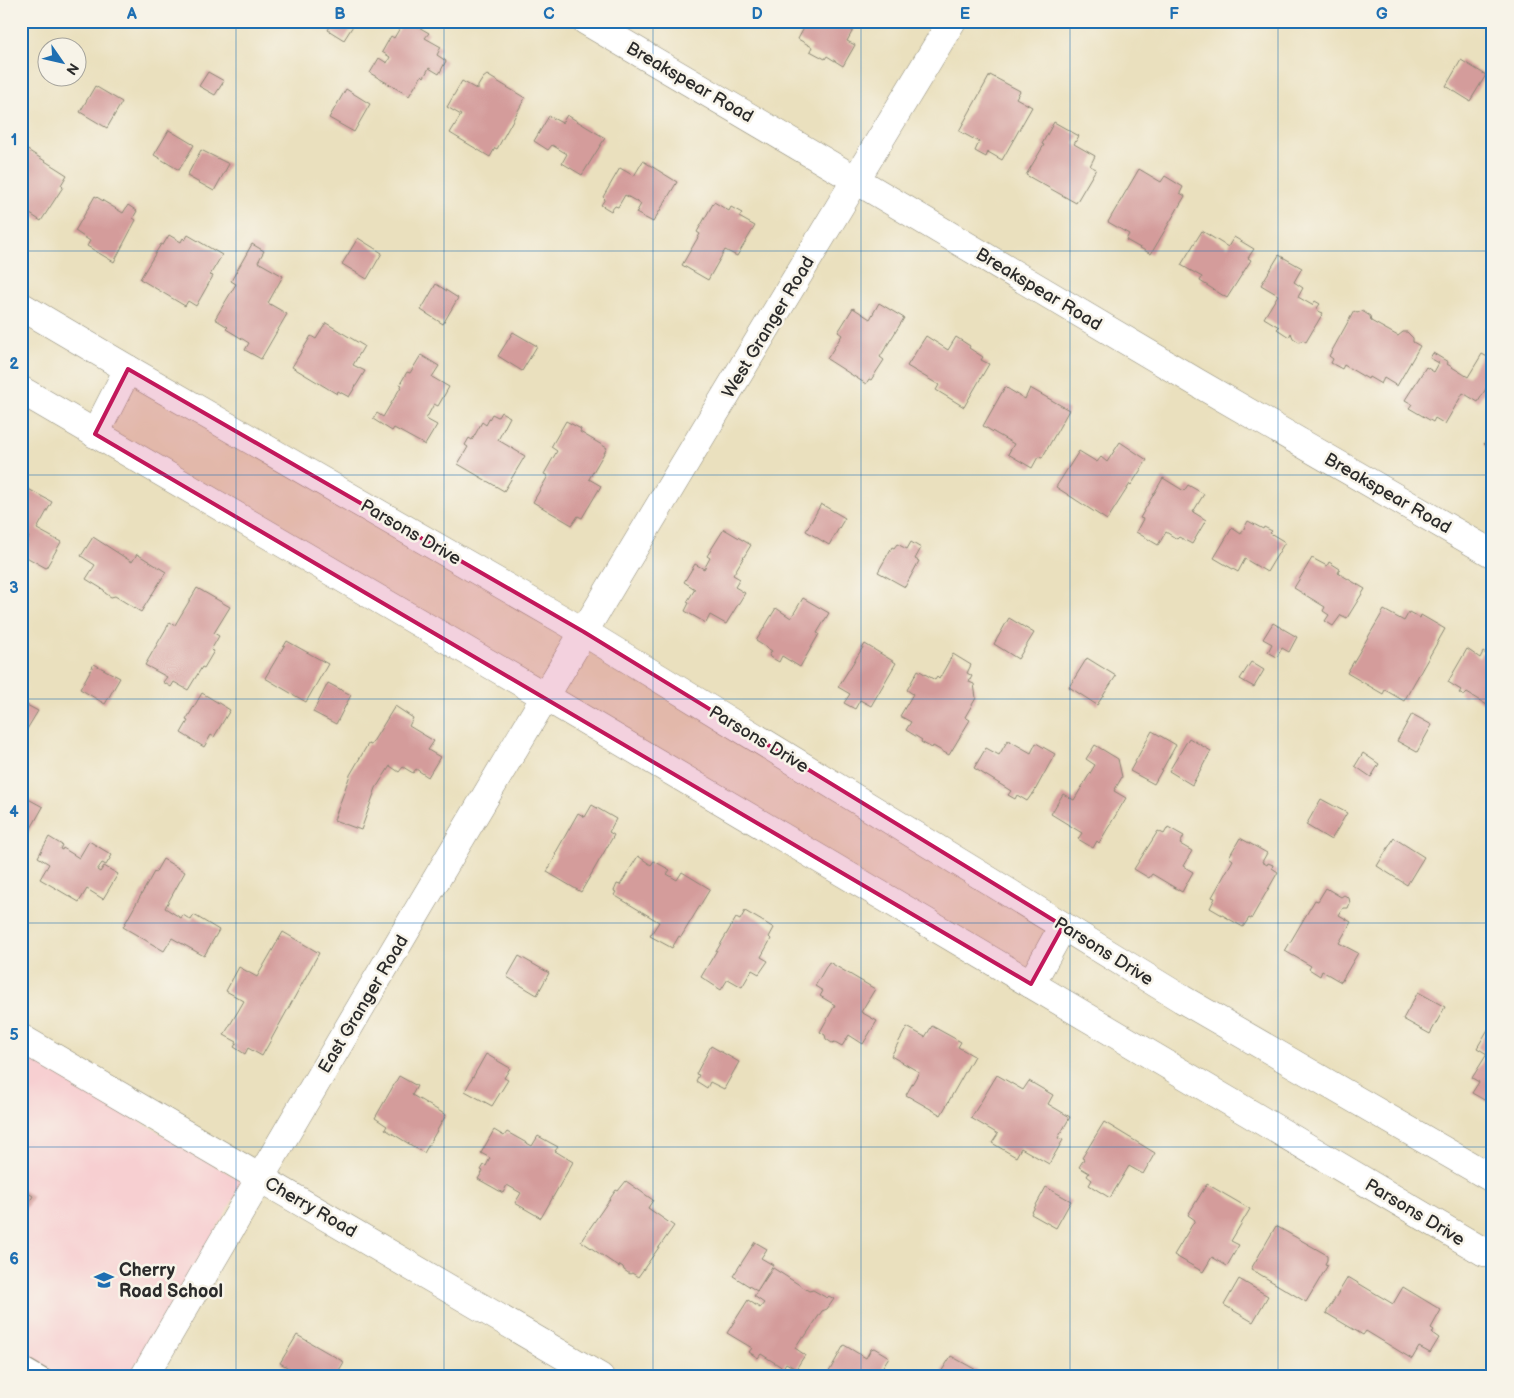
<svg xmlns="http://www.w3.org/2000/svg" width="1514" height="1398" font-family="'Balsamiq Sans',sans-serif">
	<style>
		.built { fill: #f7cfd1 }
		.building { fill: #d49c9b }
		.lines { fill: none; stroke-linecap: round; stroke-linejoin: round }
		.lane-casing { stroke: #8a8674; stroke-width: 16 }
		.street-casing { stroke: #8a8674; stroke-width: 29 }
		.lane { stroke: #fff; stroke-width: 14 }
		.street { stroke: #fff; stroke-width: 28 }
		.marked { fill: #c2185b; fill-opacity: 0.2; stroke: #c2185b; stroke-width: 4; stroke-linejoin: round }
		.grid { fill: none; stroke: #1f6fb2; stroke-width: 1; stroke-opacity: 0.55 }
		.labels { text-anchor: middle; stroke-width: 5; stroke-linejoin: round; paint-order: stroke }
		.street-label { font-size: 18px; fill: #2b2b2b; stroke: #f7f3e8 }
		.poi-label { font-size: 18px; font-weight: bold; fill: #2b2b2b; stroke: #f7f3e8; text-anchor: start }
		.neatline { fill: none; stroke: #1f6fb2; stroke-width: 2 }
		.grid-label { font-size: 16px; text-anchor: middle; font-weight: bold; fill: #1f6fb2 }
	</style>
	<rect width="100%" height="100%" fill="#f7f3e8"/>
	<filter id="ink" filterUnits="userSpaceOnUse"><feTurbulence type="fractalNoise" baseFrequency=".02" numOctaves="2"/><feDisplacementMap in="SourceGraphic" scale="10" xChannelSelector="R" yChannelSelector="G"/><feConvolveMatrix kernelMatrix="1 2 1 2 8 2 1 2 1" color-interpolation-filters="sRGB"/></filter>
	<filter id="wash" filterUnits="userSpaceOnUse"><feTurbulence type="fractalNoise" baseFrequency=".0096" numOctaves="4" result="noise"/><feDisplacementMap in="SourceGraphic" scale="20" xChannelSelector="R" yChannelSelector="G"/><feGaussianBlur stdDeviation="1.12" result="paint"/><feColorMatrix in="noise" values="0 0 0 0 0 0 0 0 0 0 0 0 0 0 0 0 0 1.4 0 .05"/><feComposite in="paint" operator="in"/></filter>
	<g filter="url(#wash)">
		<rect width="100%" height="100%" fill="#eae0be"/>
		<!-- built -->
		<path class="built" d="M21,1052L244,1182L129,1377H21Z"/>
		<g id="blocks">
			<!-- building -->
			<g class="building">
				<path d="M333,21H356L344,40L328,30Z"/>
				<path d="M404,21H408L429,33L425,38L441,47L437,55L446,61L439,74L429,68L424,77L422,75L409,96L370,73L379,58L387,63L390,57L382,52L391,36L394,38Z"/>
				<path d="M761,21H779L776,27L767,22L766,24Z"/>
				<path d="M808,21H858L847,41L855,45L843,66L827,56L825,59L810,51L812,47L798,39Z"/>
				<path d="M1461,60L1486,75L1470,101L1446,86Z"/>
				<path d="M208,72L224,81L215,95L199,86Z"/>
				<path d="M487,75L525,98L497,149L495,148L490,157L450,133L461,115L447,107L462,81L478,90V86L483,78Z"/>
				<path d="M990,75L1020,91L1016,98L1032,107L1002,160L988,152L986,157L975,151L979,142L959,131Z"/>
				<path d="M95,86L122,102L107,128L80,112Z"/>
				<path d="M346,89L370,104L354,132L329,118Z"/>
				<path d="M567,115L605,138L582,175L562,163L567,154L552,145L548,150L534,141L549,116L562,123Z"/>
				<path d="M1054,122L1079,136L1074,144L1095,156L1090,166L1096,169L1076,203L1026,175L1044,145L1042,144Z"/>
				<path d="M169,130L194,145L179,170L154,155Z"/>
				<path d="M26,149L67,175L61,185L63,187L41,221L27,212L23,218H21V156Z"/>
				<path d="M201,150L229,164L214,191L187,176Z"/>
				<path d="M643,161L677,182L653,222L636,213L641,204L625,195L618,207L615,206L611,211L601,205L605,199L603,197L620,168L634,176Z"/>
				<path d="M1139,169L1161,182L1165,176L1183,187L1180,193L1185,196L1151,254L1126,240L1129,234L1108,222Z"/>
				<path d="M95,196L123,213L128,205L137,211L133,218L136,220L114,262L87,246L90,241L75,231Z"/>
				<path d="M714,202L729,211L731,207L742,213L739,217L755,226L737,256L725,250L708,280L682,265L700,234L697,232Z"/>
				<path d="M1202,231L1228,247L1234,237L1254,249L1248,258L1251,260L1227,298L1200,281L1202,277L1181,265Z"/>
				<path d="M169,235L181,242L183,238L185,240L188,235L222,255L210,275L213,276L196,306L188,301L185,306L140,279L161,244L163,245Z"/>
				<path d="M358,238L382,253L367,279L342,264Z"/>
				<path d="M252,244L264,251L258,262L283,276L268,303L287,314L261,359L245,350L249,343L226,329L228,327L215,319L236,284L231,281Z"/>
				<path d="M1279,255L1302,268L1294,282L1303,288L1298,297L1312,305L1315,301L1320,304L1317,308L1318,311L1323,313L1306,342L1303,340L1299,342L1293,338L1291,333L1289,337L1277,329L1279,327L1264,318L1278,295L1261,285Z"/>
				<path d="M436,284L458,298L443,324L421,310Z"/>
				<path d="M879,303L904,318L880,357L884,360L871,380L869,379L866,384L827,359L842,335L838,332L853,308L870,319Z"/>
				<path d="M1354,311L1357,313L1362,311L1370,316L1371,321L1398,336L1403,332H1407L1413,338V342L1420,346L1397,386L1384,378L1381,384L1369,377L1368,379L1344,365L1342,369L1331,363L1333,359L1329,356Z"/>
				<path d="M326,323L364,346L353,365L365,371L349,397L338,391L337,394L292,367L311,336L316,339Z"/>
				<path d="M513,332L537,346L522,371L498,356Z"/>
				<path d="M926,336L948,350L956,337L970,346L969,348L983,357L981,360L989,364L964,407L936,390L939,385L907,366Z"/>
				<path d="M1433,353L1448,362L1447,364L1468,377L1482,354L1493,360V377L1478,402L1463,393L1445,424L1435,418L1433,422L1409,408L1412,404L1405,400L1426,367L1434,372L1439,363L1430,358Z"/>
				<path d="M421,355L439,366L432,377L449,387L438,406L434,404L426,419L437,425L425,445L394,428L392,431L373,419L377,413L383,417L402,385L400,384L407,372L410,373Z"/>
				<path d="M1005,387L1025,399L1030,388L1069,410L1042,458L1038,457L1032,468L1008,454L1014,444L983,426Z"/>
				<path d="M501,412L510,417L498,440L525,456L504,491L458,464L468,447L465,445L469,438L472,440L482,422L486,425L492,414L498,417Z"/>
				<path d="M566,421L581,429L580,432L607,448L589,479L601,486L582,518L578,516L572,525L533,502L548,476L544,474L557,451L551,447Z"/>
				<path d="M1493,429V450L1484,444Z"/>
				<path d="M1120,442L1147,460L1131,485L1130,484L1107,520L1056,487L1079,451L1097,462L1101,457L1107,462Z"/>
				<path d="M1163,478L1184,491L1188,485L1204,494L1193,512L1206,520L1192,544L1179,537L1177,539L1166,532L1158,545L1136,532L1143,519L1140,518Z"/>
				<path d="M21,485L52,502L37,529L61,542L46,568L21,554L29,537L21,533Z"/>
				<path d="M821,504L845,518L829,545L806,531Z"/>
				<path d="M1248,521L1263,529L1264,527L1272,531L1270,533L1285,542L1267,572L1245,559L1238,572L1214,558L1232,528L1241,534Z"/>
				<path d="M724,529L751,545L733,575L740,579L735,587L745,593L726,624L710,615L706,623L685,611L689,603L687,602L695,589L684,582L695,564L704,569L710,558L707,556Z"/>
				<path d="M93,537L132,562L137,554L166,572L141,612L115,596L111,597L105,593L104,590L86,579L95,565L81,556Z"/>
				<path d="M911,542L921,548L915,559L919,561L905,587L878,572L892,547L894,548L897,544L907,549Z"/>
				<path d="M1312,558L1327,566L1329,562L1340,569L1338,573L1365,589L1347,618L1341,615L1333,626L1325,621L1329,615L1323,611L1325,607L1294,588Z"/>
				<path d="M197,588L230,607L214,633L219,636L211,650L214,651L204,668L202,667L188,690L174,682L171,687L163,682L167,677L145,665L170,622L175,625Z"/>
				<path d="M803,598L829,613L817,633L819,634L800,667L782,656L779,662L769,656L772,651L756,641L776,608L791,618Z"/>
				<path d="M1384,610L1404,621L1409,612L1420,618L1421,615L1445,629L1404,701L1385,690L1383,694L1347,673Z"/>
				<path d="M1009,618L1034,633L1018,659L994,644Z"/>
				<path d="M1273,623L1297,637L1289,652L1282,648L1277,657L1268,652L1272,644L1263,639Z"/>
				<path d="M287,641L328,664L306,702L265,678Z"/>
				<path d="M865,644L896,663L871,706L860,700L855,709L844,703L850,694L838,687Z"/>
				<path d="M1467,649L1480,658L1483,652L1493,658V696L1487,705L1467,693L1464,696L1459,693L1461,690L1448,682Z"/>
				<path d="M953,654L971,665L967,673L972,676L969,682L974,684L976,698L965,717L970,720L949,755L933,746L932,748L921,742L922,740L906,730L911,722L900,716L913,694L907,690L918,670L935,680L937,677L939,679Z"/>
				<path d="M1087,658L1116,676L1097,705L1069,687Z"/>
				<path d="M1251,662L1264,670L1254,687L1240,679Z"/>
				<path d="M94,664L120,678L105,704L80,689Z"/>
				<path d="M328,683L351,695L336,724L313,712Z"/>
				<path d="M202,693L230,710L214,737L211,735L204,747L181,733L188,721L186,720Z"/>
				<path d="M21,702L38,711L21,739Z"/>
				<path d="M395,706L413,718L409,726L434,741L428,750L440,757L428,777L416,769L413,773L403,767L399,772L390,766L376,788L361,830L334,820L350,775L368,744L371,745Z"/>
				<path d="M1412,714L1432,725L1417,752L1397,741Z"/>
				<path d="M1152,731L1176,745L1154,784L1130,771Z"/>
				<path d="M1189,738L1211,751L1192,785L1169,771Z"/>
				<path d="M1008,740L1031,753L1036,743L1055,754L1033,794H1032L1027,801L1017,795L1015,799L1008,795L1011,791L974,768L986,748L999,755Z"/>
				<path d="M1095,745L1118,759L1122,777L1114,791L1126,798L1099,843L1097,841L1093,848L1078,839L1082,833L1051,814L1063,794L1074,800L1095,765L1086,759Z"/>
				<path d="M1363,753L1379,764L1371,777L1355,766Z"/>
				<path d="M21,795L43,807L21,846Z"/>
				<path d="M1321,799L1347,813L1331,840L1306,825Z"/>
				<path d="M592,805L616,819L609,832L614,835L581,892L547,872L556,855L555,854L578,813L585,817Z"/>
				<path d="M1168,827L1184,836L1180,844L1192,851L1183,866L1193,872L1182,892L1152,874L1149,878L1134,869L1158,831L1164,834Z"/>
				<path d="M49,837L62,845L60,849L62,850L63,848L79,858L89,841L112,855L106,865L102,863L97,870L100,872L104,866L118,874L103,899L87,889L79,902L40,879L49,864L38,857Z"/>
				<path d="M1240,838L1267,853L1262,862L1267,865L1268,863L1273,865L1272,868L1278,872L1251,919L1249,918L1243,927L1210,908L1215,898L1212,897L1233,860L1229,857Z"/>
				<path d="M1394,838L1424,857L1407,885L1377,866Z"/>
				<path d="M638,856L651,865L654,861L670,870L667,874L677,880L682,872L710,889L681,937L679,936L672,948L650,936L659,922L614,895L616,892L614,891L617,884L620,885Z"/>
				<path d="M163,859L185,872L165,908L181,918L183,915L191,920L194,915L219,930L204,956L172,938L164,951L123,927L154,872L155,873Z"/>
				<path d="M1326,888L1341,897L1344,895L1349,898L1350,903L1348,908H1343L1339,915L1351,922L1339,943L1358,953L1341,982L1322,971L1320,976L1309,969L1311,966L1285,951L1315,900L1318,901Z"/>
				<path d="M745,911L774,928L769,937L771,939L761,957L768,961L759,974L752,970L742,987L728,979L721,990L701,977L736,918L740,920Z"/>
				<path d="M283,932L319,953L262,1056L248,1048L245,1054L234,1047L237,1042L224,1035L244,1001L226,991L239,967L257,977Z"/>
				<path d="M519,956L549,973L537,995L507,977Z"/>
				<path d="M829,962L875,989L861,1012L877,1021L863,1044L849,1035L842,1046L835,1042L832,1043L826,1039L825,1035L820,1032L835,1005L820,996L823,991L815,986Z"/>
				<path d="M1418,992L1445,1007L1430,1034L1403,1019Z"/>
				<path d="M932,1026L961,1042L958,1047L974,1056L941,1115L906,1095L919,1072L891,1056L907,1027L925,1037Z"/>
				<path d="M1490,1026L1493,1028V1105L1472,1093L1479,1082L1472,1078L1487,1054L1477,1048Z"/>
				<path d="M711,1046L739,1062L724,1089L710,1082L707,1088L696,1081L699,1075L696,1074Z"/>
				<path d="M486,1054L510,1068L504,1078L508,1080L492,1106L465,1091Z"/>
				<path d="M997,1075L1023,1090L1029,1081L1053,1095L1048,1104L1070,1117L1058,1138L1063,1140L1049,1164L1021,1148L1016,1157L992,1143L998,1134L971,1118Z"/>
				<path d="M399,1076L417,1086L412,1095L446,1115L424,1153L385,1129L387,1126L375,1118Z"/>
				<path d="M1104,1122L1155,1153L1143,1174L1129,1166L1110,1198L1089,1185L1092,1180L1087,1176L1089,1173L1079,1167L1084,1159L1082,1158Z"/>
				<path d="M494,1130L504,1136L507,1132L532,1146L538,1136L558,1147L555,1151L573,1162L541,1218L515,1203L521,1193L507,1185L503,1193L478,1179L483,1171L481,1170L484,1165L486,1166L490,1158L481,1153Z"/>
				<path d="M626,1181L653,1200L648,1208L674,1226L638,1277L632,1273L630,1274L624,1270L623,1267L620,1265L619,1267L581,1241L616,1190L618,1191Z"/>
				<path d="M1207,1184L1250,1209L1231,1241L1239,1245L1227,1266L1212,1257L1203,1272L1174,1255L1195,1220L1188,1215Z"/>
				<path d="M1046,1187L1071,1201L1056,1228L1031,1214Z"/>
				<path d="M21,1189L33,1196L21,1216Z"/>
				<path d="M1276,1226L1327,1255V1260L1325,1264L1328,1265L1306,1302L1251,1269Z"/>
				<path d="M755,1242L767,1249L761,1258L773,1265L757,1291L733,1276Z"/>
				<path d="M773,1268L809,1291L813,1290L827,1298L829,1296L834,1299L827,1309L822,1311L804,1338L802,1337L795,1348L805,1355L796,1369L786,1363L783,1368L761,1354L758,1358L749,1352L752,1348L727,1333L748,1300L760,1308L764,1303L754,1296Z"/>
				<path d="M1348,1277L1393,1304L1403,1287L1441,1310L1431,1328L1434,1330L1432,1333L1439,1338L1430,1353L1419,1347L1412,1359L1366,1331L1363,1335L1326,1313Z"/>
				<path d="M1239,1279L1268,1296L1253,1322L1224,1305Z"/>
				<path d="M297,1335L344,1362L335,1377H291L294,1371L280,1363Z"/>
				<path d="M844,1345L866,1358L871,1349L874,1348L889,1357L882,1368L897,1377H826Z"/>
				<path d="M951,1356L978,1371L974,1377H938Z"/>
			</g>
		</g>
	</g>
	<g filter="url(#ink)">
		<use href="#blocks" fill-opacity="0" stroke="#8a8674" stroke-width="1"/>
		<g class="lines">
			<defs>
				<path id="lane" d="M21,1363L45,1377"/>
				<g id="street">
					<path d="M586,21L856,180L1196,382L1493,554"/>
					<path d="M21,306L128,369L584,632L1182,999L1493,1179"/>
					<path d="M21,390L546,697L1484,1252L1493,1253"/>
					<path d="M95,434L128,369"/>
					<path d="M1031,984L1063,926"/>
					<path d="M21,1038L600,1377"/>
					<path d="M144,1377C408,922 679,471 952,21"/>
				</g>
			</defs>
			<!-- lane casing -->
			<use href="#lane" class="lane-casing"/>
			<!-- street casing -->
			<use href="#street" class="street-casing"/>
			<!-- lane -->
			<use href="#lane" class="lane"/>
			<!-- street -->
			<use href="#street" class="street"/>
		</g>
	</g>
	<!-- marked area -->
	<path class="marked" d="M128,369L584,632L1063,926L1031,984L95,434Z"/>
	<!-- grid -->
	<path class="grid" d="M236,21V1377M444,21V1377M653,21V1377M861,21V1377M1070,21V1377M1278,21V1377M21,251H1493M21,475H1493M21,699H1493M21,923H1493M21,1147H1493"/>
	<!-- icons -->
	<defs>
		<symbol id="school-bare" viewBox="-9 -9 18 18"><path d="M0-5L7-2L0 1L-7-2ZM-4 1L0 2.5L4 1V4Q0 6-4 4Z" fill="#1f6fb2" stroke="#f7f3e8" stroke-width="2.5" paint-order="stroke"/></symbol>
	</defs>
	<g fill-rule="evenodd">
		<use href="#school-bare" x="90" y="1266" width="28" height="28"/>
	</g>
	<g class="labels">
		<!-- street labels -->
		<g class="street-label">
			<text transform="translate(690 82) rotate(30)" y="6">Breakspear Road</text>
			<text transform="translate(1039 289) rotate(31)" y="6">Breakspear Road</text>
			<text transform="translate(768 327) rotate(-59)" y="6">West Granger Road</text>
			<text transform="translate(1388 493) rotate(30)" y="6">Breakspear Road</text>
			<text transform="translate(411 532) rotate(30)" y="6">Parsons Drive</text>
			<text transform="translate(759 739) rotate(31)" y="6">Parsons Drive</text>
			<text transform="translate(1104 951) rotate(32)" y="6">Parsons Drive</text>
			<text transform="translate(363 1004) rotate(-59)" y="6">East Granger Road</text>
			<text transform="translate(311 1207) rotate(30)" y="6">Cherry Road</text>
			<text transform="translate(1415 1212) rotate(31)" y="6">Parsons Drive</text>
		</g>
		<!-- poi labels -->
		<g class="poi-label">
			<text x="119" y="1276">Cherry<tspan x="119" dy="21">Road School</tspan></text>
		</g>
	</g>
	<!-- margin -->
	<rect width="1514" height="1398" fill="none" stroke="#f7f3e8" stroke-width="55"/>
	<!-- north arrow -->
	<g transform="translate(62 62) rotate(124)"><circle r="24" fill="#f7f3e8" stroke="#a5a39c"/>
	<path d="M0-4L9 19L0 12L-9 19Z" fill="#1f6fb2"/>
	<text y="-8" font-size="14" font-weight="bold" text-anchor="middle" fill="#2b2b2b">N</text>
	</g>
	<rect x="28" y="28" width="1458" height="1342" class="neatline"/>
	<g class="grid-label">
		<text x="132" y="19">A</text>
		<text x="340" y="19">B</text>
		<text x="549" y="19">C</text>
		<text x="757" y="19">D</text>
		<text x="965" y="19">E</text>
		<text x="1174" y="19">F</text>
		<text x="1382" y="19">G</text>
		<text x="14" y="145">1</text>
		<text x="14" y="369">2</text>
		<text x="14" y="593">3</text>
		<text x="14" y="817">4</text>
		<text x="14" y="1040">5</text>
		<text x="14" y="1264">6</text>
	</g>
</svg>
